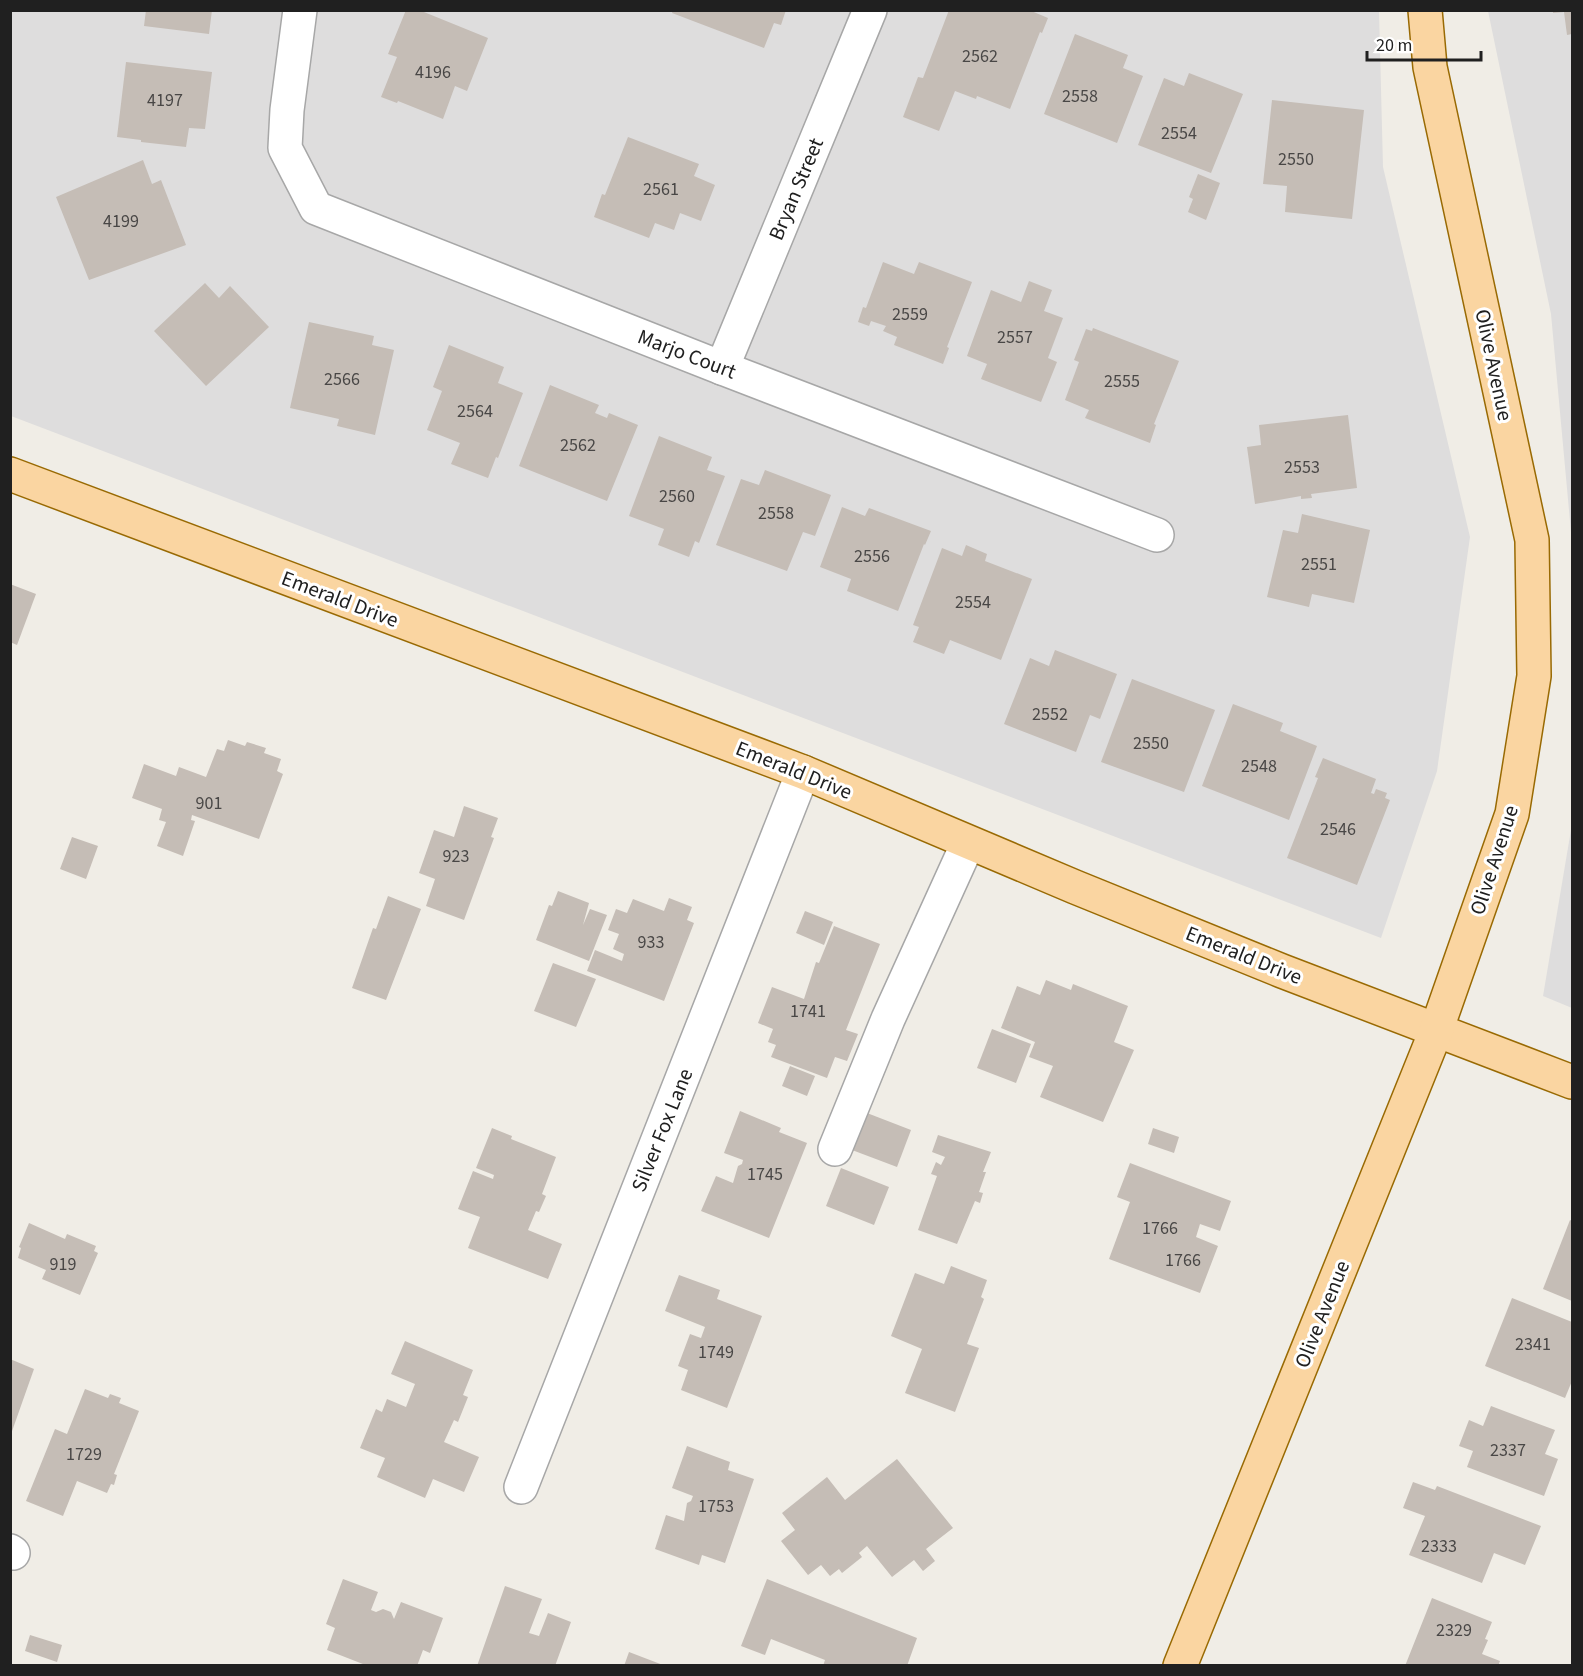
<svg xmlns="http://www.w3.org/2000/svg" width="1583" height="1676" font-family="'Source Sans 3',sans-serif">
	<style>
		.residential { fill: #dedddd }
		.building { fill: #c5bdb6 }
		.lines { fill: none; stroke-linecap: round; stroke-linejoin: round }
		.minor-casing { stroke: #a7a7a7; stroke-width: 36 }
		.major-casing { stroke: #996a03; stroke-width: 36 }
		.minor { stroke: #fff; stroke-width: 33 }
		.major { stroke: #fad5a1; stroke-width: 33 }
		.labels { text-anchor: middle; stroke-width: 6; stroke-linejoin: round; paint-order: stroke }
		.number-label { font-size: 18px; fill: #494746 }
		.street-label { font-size: 21px; fill: #202020; stroke: #fff }
	</style>
	<rect width="100%" height="100%" fill="#f0ede6"/>
	<!-- residential -->
	<g class="residential">
		<path d="M10,11H1379L1383,167L1470,537L1437,771L1381,938L11,416Z"/>
		<path d="M1488,11H1572V543L1551,314Z"/>
		<path d="M1572,824V1008L1543,996Z"/>
	</g>
	<!-- building -->
	<g class="building">
		<path d="M146,10H212L209,34L144,26Z"/>
		<path d="M406,10H419L488,38L467,91L455,86L443,119L398,101L397,103L381,97L397,57L388,54Z"/>
		<path d="M673,10H786L781,25L774,23L764,48L672,13Z"/>
		<path d="M949,10H1029L1048,18L1042,33L1040,32L1010,109L977,96L976,99L955,91L939,131L903,117L918,77L923,78Z"/>
		<path d="M1553,10H1572V34L1567,35L1564,12L1553,13Z"/>
		<path d="M1075,34L1128,55L1123,68L1143,76L1117,143L1044,114Z"/>
		<path d="M126,62L212,72L205,129L189,128L186,147L141,142V140L117,137Z"/>
		<path d="M1189,73L1243,94L1211,173L1138,145L1164,78L1184,86Z"/>
		<path d="M1272,100L1364,110L1352,219L1285,212L1287,186L1263,184Z"/>
		<path d="M628,137L699,164L694,176L715,185L701,221L680,213L674,230L655,223L649,238L594,217L602,194L605,195Z"/>
		<path d="M143,160L152,184L161,180L186,245L89,280L56,197Z"/>
		<path d="M1198,174L1220,183L1206,220L1188,212L1193,199L1189,197Z"/>
		<path d="M883,262L914,274L919,262L972,282L947,347L949,348L943,364L894,345L897,337L883,331L886,326L871,321L869,326L858,322L863,307L866,308Z"/>
		<path d="M1029,281L1052,290L1044,311L1063,318L1048,358L1057,362L1041,402L981,379L987,364L967,356L991,290L1021,302Z"/>
		<path d="M205,283L219,298L230,286L269,327L206,386L154,331Z"/>
		<path d="M309,322L374,336L372,345L394,350L375,435L337,426L339,419L290,408Z"/>
		<path d="M1093,328L1179,361L1154,424L1156,425L1150,443L1085,418L1089,410L1065,400L1079,362L1074,360L1086,329L1092,331Z"/>
		<path d="M449,345L504,367L498,383L523,393L498,458L496,457L488,478L451,464L460,443L427,430L442,391L433,387Z"/>
		<path d="M550,385L599,405L595,413L607,418L609,413L638,425L607,501L519,466Z"/>
		<path d="M1348,415L1357,488L1311,494L1312,498L1301,499V496L1255,504L1247,447L1261,445L1259,425Z"/>
		<path d="M659,436L712,457L707,470L725,476L699,543L695,541L689,557L658,545L664,529L629,516Z"/>
		<path d="M765,470L831,495L815,536L803,532L787,571L716,545L741,479L759,485Z"/>
		<path d="M842,507L865,516L869,508L931,531L925,545L924,544L898,611L847,591L851,579L820,567Z"/>
		<path d="M1302,514L1370,530L1354,603L1312,594L1309,607L1267,597L1283,530L1298,533Z"/>
		<path d="M966,545L987,554L985,561L1032,579L1001,660L950,640L944,654L913,642L919,627L913,625L942,548L962,556Z"/>
		<path d="M10,584L36,594L17,645L10,642Z"/>
		<path d="M1055,650L1117,674L1100,719L1090,715L1076,752L1004,724L1030,658L1049,666Z"/>
		<path d="M1132,679L1215,710L1184,792L1101,762Z"/>
		<path d="M1233,704L1283,723L1280,731L1317,746L1289,820L1202,786Z"/>
		<path d="M228,740L245,746L247,742L266,748L264,753L281,759L277,771L283,774L259,839L192,815L191,820L195,821L183,856L157,846L166,822L159,820L162,809L132,798L144,764L176,776L179,767L206,777L217,749L224,751Z"/>
		<path d="M1323,758L1376,779L1371,793L1374,794L1376,789L1387,793L1385,798L1390,800L1357,885L1287,858L1318,778L1315,777Z"/>
		<path d="M464,806L498,818L491,837L494,838L464,920L426,906L435,879L419,873L434,830L454,837Z"/>
		<path d="M72,837L98,846L86,879L60,869Z"/>
		<path d="M558,891L589,903L583,925L590,909L607,915L589,961L536,940L549,905L552,906Z"/>
		<path d="M388,896L421,909L386,1000L352,988L373,928L376,929Z"/>
		<path d="M669,898L692,907L687,920L694,923L664,1001L587,971L595,950L622,961L624,954L613,949L619,934L608,930L616,909L627,913L633,899L664,911Z"/>
		<path d="M805,911L833,922L824,945L796,933Z"/>
		<path d="M834,926L880,944L846,1030L858,1034L847,1061L835,1057L827,1078L771,1057L776,1045L768,1042L773,1029L758,1023L772,987L804,999L816,962L819,963Z"/>
		<path d="M553,963L596,979L576,1027L534,1011Z"/>
		<path d="M1046,980L1071,990L1073,984L1128,1006L1114,1042L1134,1050L1103,1122L1040,1097L1053,1066L1029,1057L1035,1042L1001,1028L1017,986L1040,995Z"/>
		<path d="M992,1029L1031,1044L1016,1083L977,1068Z"/>
		<path d="M790,1066L815,1076L807,1096L782,1086Z"/>
		<path d="M740,1111L781,1128L779,1132L807,1143L769,1238L701,1211L716,1176L733,1183L738,1166L742,1164L743,1160L724,1153Z"/>
		<path d="M867,1113L911,1130L897,1167L852,1150Z"/>
		<path d="M492,1128L512,1136L511,1139L556,1157L542,1194L546,1196L539,1212L536,1211L528,1230L562,1244L548,1279L468,1248L480,1217L458,1209L473,1171L493,1179L494,1175L476,1168Z"/>
		<path d="M1153,1128L1179,1137L1174,1153L1148,1144Z"/>
		<path d="M938,1135L991,1152L983,1172H986L979,1192L983,1193L980,1203L975,1201L957,1244L918,1230L937,1176L931,1174L936,1162L941,1165L945,1157L932,1152Z"/>
		<path d="M1130,1163L1231,1201L1220,1231L1200,1224L1196,1237L1218,1246L1200,1293L1109,1259L1130,1202L1117,1197Z"/>
		<path d="M841,1168L889,1187L874,1225L826,1206Z"/>
		<path d="M1570,1220L1572,1221V1301L1543,1289Z"/>
		<path d="M29,1223L65,1239L67,1234L96,1246L94,1251L98,1253L80,1295L42,1279L46,1270L18,1258L21,1248L19,1247Z"/>
		<path d="M951,1266L987,1280L981,1297L984,1299L967,1344L979,1348L955,1412L905,1393L922,1349L891,1336L915,1273L944,1284Z"/>
		<path d="M679,1275L720,1290L717,1299L762,1316L727,1408L681,1390L688,1370L678,1366L690,1334L701,1338L705,1327L665,1311Z"/>
		<path d="M1512,1298L1572,1322V1381L1565,1398L1485,1366Z"/>
		<path d="M405,1341L473,1370L463,1395L468,1397L458,1422L454,1420L444,1442L479,1457L464,1492L433,1479L425,1498L377,1477L385,1458L360,1448L376,1409L382,1412L387,1399L406,1407L415,1384L391,1374Z"/>
		<path d="M10,1359L34,1369L11,1434H10Z"/>
		<path d="M85,1389L108,1398L110,1394L121,1398L119,1403L139,1411L114,1474L117,1475L114,1485L111,1484L107,1493L77,1481L63,1516L26,1501L55,1429L67,1434Z"/>
		<path d="M1491,1406L1555,1430L1545,1454L1558,1459L1544,1496L1467,1467L1473,1451L1459,1446L1469,1420L1483,1426Z"/>
		<path d="M687,1446L730,1462L728,1470L754,1479L725,1563L702,1555L699,1565L655,1549L666,1515L684,1521L687,1503L691,1501L693,1496L672,1488Z"/>
		<path d="M897,1459L953,1528L926,1549L935,1561L923,1571L914,1560L892,1577L867,1546L859,1553L862,1557L842,1573L839,1569L830,1576L821,1565L808,1575L781,1541L795,1530L782,1513L827,1477L845,1500Z"/>
		<path d="M1413,1482L1435,1490L1437,1486L1541,1526L1525,1565L1494,1553L1482,1583L1409,1555L1425,1516L1403,1508Z"/>
		<path d="M343,1579L378,1592L371,1610L376,1612L383,1609L391,1612L394,1619L401,1602L443,1618L430,1653L423,1650L417,1666H368L327,1650L335,1628L326,1624Z"/>
		<path d="M767,1579L917,1638L907,1666H823L825,1660L771,1639L765,1655L741,1646Z"/>
		<path d="M505,1586L542,1599L529,1633L539,1636L548,1613L571,1622L555,1666H477Z"/>
		<path d="M1432,1598L1492,1622L1485,1639L1488,1640L1482,1654L1500,1661L1498,1666H1405Z"/>
		<path d="M30,1635L62,1645L57,1662L25,1651Z"/>
		<path d="M629,1652L663,1665V1666H624Z"/>
	</g>
	<g class="lines">
		<defs>
			<g id="minor">
				<path d="M300,10L287,110L285,148L316,208L722,368L1157,535"/>
				<path d="M722,368L870,10"/>
				<path d="M835,1149L888,1019L968,843"/>
				<path d="M521,1487L803,772"/>
				<path d="M10,1551L13,1553"/>
			</g>
			<g id="major">
				<path d="M10,474L803,772L1075,887L1282,971L1572,1082"/>
				<path d="M1180,1666L1436,1031L1512,814L1534,676L1532,540L1430,67L1425,10"/>
			</g>
		</defs>
		<!-- minor casing -->
		<use href="#minor" class="minor-casing"/>
		<!-- major casing -->
		<use href="#major" class="major-casing"/>
		<!-- minor -->
		<use href="#minor" class="minor"/>
		<!-- major -->
		<use href="#major" class="major"/>
	</g>
	<g class="labels">
		<!-- number labels -->
		<g class="number-label">
			<text x="980" y="62">2562</text>
			<text x="433" y="78">4196</text>
			<text x="1080" y="102">2558</text>
			<text x="165" y="106">4197</text>
			<text x="1179" y="139">2554</text>
			<text x="1296" y="165">2550</text>
			<text x="661" y="195">2561</text>
			<text x="121" y="227">4199</text>
			<text x="910" y="320">2559</text>
			<text x="1015" y="343">2557</text>
			<text x="342" y="385">2566</text>
			<text x="1122" y="387">2555</text>
			<text x="475" y="417">2564</text>
			<text x="578" y="451">2562</text>
			<text x="1302" y="473">2553</text>
			<text x="677" y="502">2560</text>
			<text x="776" y="519">2558</text>
			<text x="872" y="562">2556</text>
			<text x="1319" y="570">2551</text>
			<text x="973" y="608">2554</text>
			<text x="1050" y="720">2552</text>
			<text x="1151" y="749">2550</text>
			<text x="1259" y="772">2548</text>
			<text x="209" y="809">901</text>
			<text x="1338" y="835">2546</text>
			<text x="456" y="862">923</text>
			<text x="651" y="948">933</text>
			<text x="808" y="1017">1741</text>
			<text x="765" y="1180">1745</text>
			<text x="1160" y="1234">1766</text>
			<text x="1183" y="1266">1766</text>
			<text x="63" y="1270">919</text>
			<text x="1533" y="1350">2341</text>
			<text x="716" y="1358">1749</text>
			<text x="1508" y="1456">2337</text>
			<text x="84" y="1460">1729</text>
			<text x="716" y="1512">1753</text>
			<text x="1439" y="1552">2333</text>
			<text x="1454" y="1636">2329</text>
		</g>
		<!-- street labels -->
		<g class="street-label">
			<text transform="translate(796 189) rotate(-67)" y="7">Bryan Street</text>
			<text transform="translate(687 354) rotate(21)" y="7">Marjo Court</text>
			<text transform="translate(1494 365) rotate(78)" y="7">Olive Avenue</text>
			<text transform="translate(340 599) rotate(21)" y="7">Emerald Drive</text>
			<text transform="translate(794 770) rotate(22)" y="7">Emerald Drive</text>
			<text transform="translate(1494 860) rotate(-72)" y="7">Olive Avenue</text>
			<text transform="translate(1244 955) rotate(22)" y="7">Emerald Drive</text>
			<text transform="translate(662 1130) rotate(-68)" y="7">Silver Fox Lane</text>
			<text transform="translate(1322 1314) rotate(-68)" y="7">Olive Avenue</text>
		</g>
	</g>
	<!-- border -->
	<rect width="1583" height="1676" fill="none" stroke="#202020" stroke-width="24"/>
	<!-- scale -->
	<path d="M1367 51v9h114v-9" fill="none" stroke="#202020" stroke-width="3"/>
	<text x="1376" y="51" font-size="18" fill="#202020" stroke="#ffffff" stroke-width="4.5" paint-order="stroke">20 m</text>
</svg>
